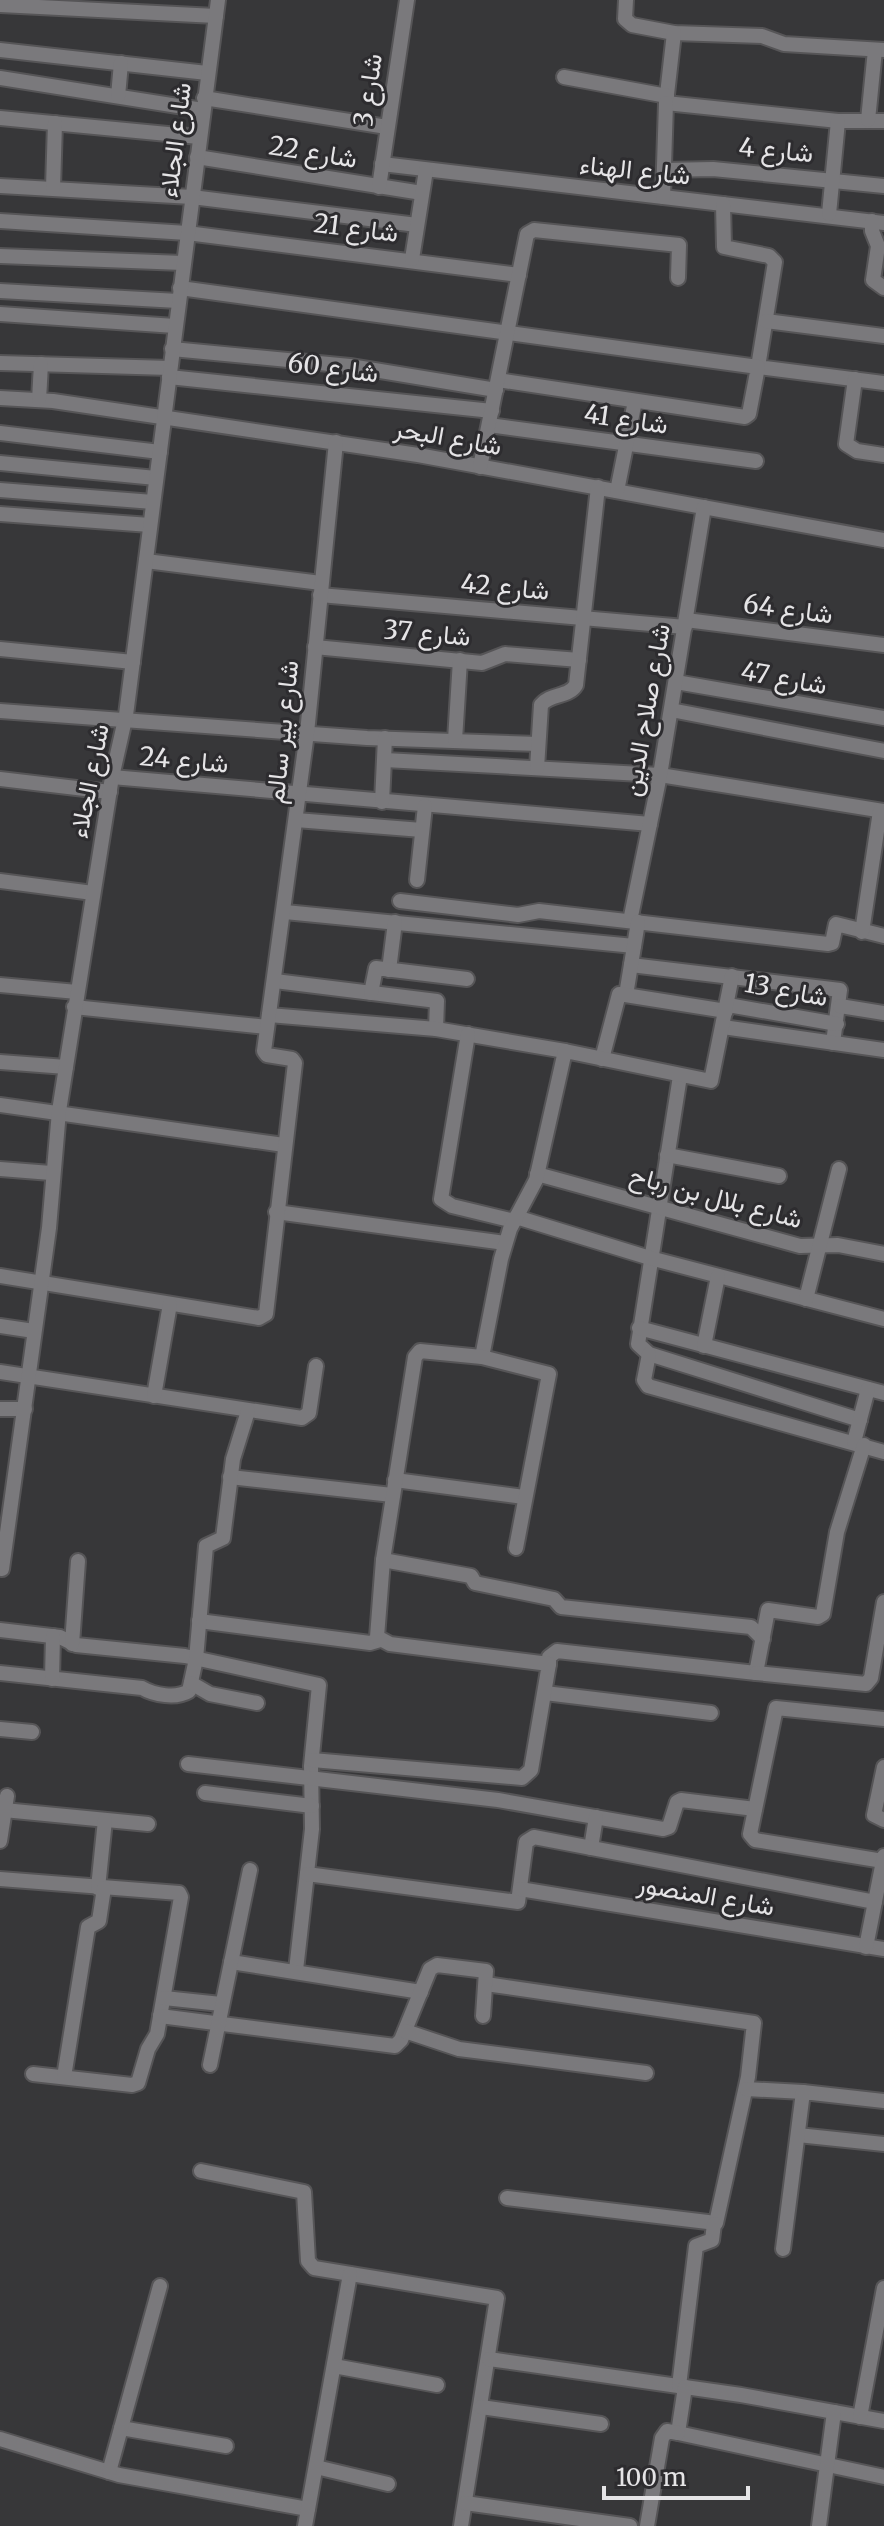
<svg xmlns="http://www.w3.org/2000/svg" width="884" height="2526" font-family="Merriweather,Vazirmatn,serif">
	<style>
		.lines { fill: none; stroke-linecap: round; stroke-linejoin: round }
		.minor-casing { stroke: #565557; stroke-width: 18 }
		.minor { stroke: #7a797c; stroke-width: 14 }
		.labels { text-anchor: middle; stroke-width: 6; stroke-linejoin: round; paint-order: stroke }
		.street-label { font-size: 26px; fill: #e5e4e6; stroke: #2d2c2f }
	</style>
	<rect width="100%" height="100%" fill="#373739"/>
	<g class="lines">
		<defs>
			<g id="minor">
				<path d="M626,0L625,19L632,25L674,33L762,36L784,44L884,50"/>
				<path d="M0,5L216,16"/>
				<path d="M674,33L666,103L838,121H884"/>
				<path d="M0,50L207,73"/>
				<path d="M564,77L667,96"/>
				<path d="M0,78L203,110"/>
				<path d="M118,96L121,63"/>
				<path d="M204,98L387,127"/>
				<path d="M0,118L199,137"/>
				<path d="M868,120L875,50"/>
				<path d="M197,157L422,193"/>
				<path d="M382,164L884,223"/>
				<path d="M664,170L713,169L884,186"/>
				<path d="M0,186L192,197L417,225"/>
				<path d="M379,187L407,0"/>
				<path d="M53,188L55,123"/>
				<path d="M663,197L666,103"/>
				<path d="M723,204L724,247L769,256L775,262L758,367L884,383"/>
				<path d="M829,214L838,121"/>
				<path d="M0,221L187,233L519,275"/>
				<path d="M872,221V231L878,246L873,280L884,288"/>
				<path d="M0,256L183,263"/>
				<path d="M412,259L426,170"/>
				<path d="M180,288L758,367L749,414L745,417L498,380"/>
				<path d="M0,291L178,301"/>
				<path d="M0,314L175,326"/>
				<path d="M766,321L884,336"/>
				<path d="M172,349L350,366L496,390"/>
				<path d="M0,363L170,368"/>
				<path d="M169,377L492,411"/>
				<path d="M855,379L846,444L857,451L884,455"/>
				<path d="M0,398L53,401L418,455L884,540"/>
				<path d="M39,400L41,364"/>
				<path d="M489,425L756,461"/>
				<path d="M0,433L160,452"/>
				<path d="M0,463L156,478"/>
				<path d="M480,467L527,234L534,230L679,245L678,278"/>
				<path d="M0,490L153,502"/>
				<path d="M617,491L635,401"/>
				<path d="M0,514L150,525"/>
				<path d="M146,561L321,583"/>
				<path d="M320,595L685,627"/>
				<path d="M686,620L884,645"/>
				<path d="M315,647L482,663L505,654L579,660"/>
				<path d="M0,649L133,662"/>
				<path d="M676,682L884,718"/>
				<path d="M671,710L884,751"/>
				<path d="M0,711L367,738L538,744"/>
				<path d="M455,740L460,660"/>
				<path d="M385,760L660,775L884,811"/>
				<path d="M537,768L541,705C550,693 568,698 576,685L598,487"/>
				<path d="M112,777L650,824"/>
				<path d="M0,779L110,792"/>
				<path d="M382,802L385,738"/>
				<path d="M296,820L422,830"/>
				<path d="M417,880L425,806"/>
				<path d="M0,881L93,893"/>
				<path d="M400,901L518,915L539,911L828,944L832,943L836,924L884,936"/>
				<path d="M285,912L634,946"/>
				<path d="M630,921L660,775L704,507"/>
				<path d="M862,932L880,811"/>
				<path d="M631,965L840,990L833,1043"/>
				<path d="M389,970L395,922"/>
				<path d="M275,981L437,1001L436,1029"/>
				<path d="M0,985L77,992"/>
				<path d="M371,993L376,968L467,979"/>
				<path d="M626,995L638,922"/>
				<path d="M728,1005L837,1024"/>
				<path d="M840,1006L884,1013"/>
				<path d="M74,1007L267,1027"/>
				<path d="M269,1015L436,1029L565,1051"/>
				<path d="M723,1027L884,1050"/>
				<path d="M468,1034L441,1199L452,1206L514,1221"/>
				<path d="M602,1059L619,994L726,1011"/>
				<path d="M0,1062L66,1067"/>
				<path d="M680,1076L638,1344L649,1354L860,1420"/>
				<path d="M0,1105L284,1145"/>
				<path d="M667,1155L779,1176"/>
				<path d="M0,1169L51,1173"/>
				<path d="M537,1174L800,1246L838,1245L884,1254"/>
				<path d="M276,1212L505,1243"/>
				<path d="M516,1217L650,1258L884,1319"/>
				<path d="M0,1276L259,1318L266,1314L295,1063L292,1059L267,1055L264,1051L307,733L336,442"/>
				<path d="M806,1299L839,1169"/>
				<path d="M0,1326L34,1331"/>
				<path d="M639,1328L884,1393"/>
				<path d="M704,1346L718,1276"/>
				<path d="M649,1354L644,1380L648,1386L884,1452"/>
				<path d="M482,1357L501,1259L510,1229L536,1180L565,1051L711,1081L732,976"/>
				<path d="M0,1372L302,1418L309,1413L316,1366"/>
				<path d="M154,1396L170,1304"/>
				<path d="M0,1409H25"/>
				<path d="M854,1442L868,1389"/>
				<path d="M230,1477L392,1495"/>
				<path d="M395,1480L524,1497"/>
				<path d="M383,1560L471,1576L475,1583L554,1599L561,1607L751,1627L763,1639"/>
				<path d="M2,1569L49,1228L59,1111L112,777L126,715L218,0"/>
				<path d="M199,1621L370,1643L380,1640"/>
				<path d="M0,1630L60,1637L76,1645L185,1656L319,1685L311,1766L312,1829L296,1970"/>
				<path d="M72,1644L78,1561"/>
				<path d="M549,1664V1657L557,1651L756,1673L768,1610L818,1617L823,1614L837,1532L864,1445"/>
				<path d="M0,1673L142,1688C154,1695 176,1699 189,1691L196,1659L206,1546L223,1538L233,1459L248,1411"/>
				<path d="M756,1673L866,1684L871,1678L884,1602"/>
				<path d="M52,1679L53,1636"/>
				<path d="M191,1683L210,1694L257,1703"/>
				<path d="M545,1693L711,1713"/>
				<path d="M0,1729L32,1732"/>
				<path d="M312,1760L522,1778L531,1770L549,1664L390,1644L377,1637L383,1560L415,1357L420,1351L482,1357L549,1374L516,1548"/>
				<path d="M188,1764L498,1800L663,1829L669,1827L677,1802L681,1800L755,1809"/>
				<path d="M884,1767L874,1815L884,1820"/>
				<path d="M205,1793L312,1806"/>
				<path d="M4,1810L148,1824"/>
				<path d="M0,1841L7,1796"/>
				<path d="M591,1848L596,1817"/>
				<path d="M883,1861L755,1840L750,1834L776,1708L884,1719"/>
				<path d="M307,1874L518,1902L526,1842L534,1837L875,1902"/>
				<path d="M0,1879L179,1893L181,1897L157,2034L148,2049L138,2083L132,2085L33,2074"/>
				<path d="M98,1888L105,1820"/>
				<path d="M520,1889L884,1949"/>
				<path d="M866,1947L884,1856"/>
				<path d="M231,1962L421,1992"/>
				<path d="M486,1984L754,2023L748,2077L716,2223L507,2198"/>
				<path d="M164,1998L221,2004"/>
				<path d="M160,2016L395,2046L401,2040L430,1969L437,1965L486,1971L483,2016"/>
				<path d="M405,2031L459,2049L646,2073"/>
				<path d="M210,2065L250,1870"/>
				<path d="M64,2077L88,1927L99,1921L104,1888"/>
				<path d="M746,2089L803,2092"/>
				<path d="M798,2135L884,2144"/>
				<path d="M201,2171L304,2192L308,2261L314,2268L497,2298L461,2526"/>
				<path d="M783,2249L803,2092L884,2101"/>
				<path d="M489,2359L741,2395L884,2421"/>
				<path d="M334,2366L437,2385"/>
				<path d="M679,2386L696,2246L712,2240L714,2224"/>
				<path d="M685,2387L678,2433L884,2477"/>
				<path d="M481,2407L601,2424"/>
				<path d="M860,2417L884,2288"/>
				<path d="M121,2428L226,2446"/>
				<path d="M0,2439L119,2475L308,2509"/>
				<path d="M316,2467L388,2484"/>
				<path d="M109,2472L160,2286"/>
				<path d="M465,2503L630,2526"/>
				<path d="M305,2526L350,2274"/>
				<path d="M647,2526L662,2438L667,2431L678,2433"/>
				<path d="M819,2526L834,2412"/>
			</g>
		</defs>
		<!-- minor casing -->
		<use href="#minor" class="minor-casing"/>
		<!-- minor -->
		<use href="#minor" class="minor"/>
	</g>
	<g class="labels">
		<!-- street labels -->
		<g class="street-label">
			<text transform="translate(368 90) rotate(-82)" y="9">شارع 3</text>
			<text transform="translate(175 140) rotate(-83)" y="9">شارع الجلاء</text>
			<text transform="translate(776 150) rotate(5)" y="9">شارع 4</text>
			<text transform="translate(313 152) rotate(9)" y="9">شارع 22</text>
			<text transform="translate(635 170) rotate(6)" y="9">شارع الهناء</text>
			<text transform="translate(356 228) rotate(7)" y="9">شارع 21</text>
			<text transform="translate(333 368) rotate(7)" y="9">شارع 60</text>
			<text transform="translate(626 419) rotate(8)" y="9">شارع 41</text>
			<text transform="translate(448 437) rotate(10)" y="9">شارع البحر</text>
			<text transform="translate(505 587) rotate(5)" y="9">شارع 42</text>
			<text transform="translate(788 609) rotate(7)" y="9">شارع 64</text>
			<text transform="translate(427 633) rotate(5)" y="9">شارع 37</text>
			<text transform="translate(784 678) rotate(10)" y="9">شارع 47</text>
			<text transform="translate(646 710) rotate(-80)" y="9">شارع صلاح الدين</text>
			<text transform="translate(282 732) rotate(-84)" y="9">شارع بير سالم</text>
			<text transform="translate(184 760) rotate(5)" y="9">شارع 24</text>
			<text transform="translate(89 781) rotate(-79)" y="9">شارع الجلاء</text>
			<text transform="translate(786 990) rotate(10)" y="9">شارع 13</text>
			<text transform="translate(716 1197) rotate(15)" y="9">شارع بلال بن رباح</text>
			<text transform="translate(706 1895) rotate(10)" y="9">شارع المنصور</text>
		</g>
	</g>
	<!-- scale -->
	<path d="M604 2486v12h144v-12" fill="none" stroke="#e5e4e6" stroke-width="4"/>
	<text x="616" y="2486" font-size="24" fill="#e5e4e6" stroke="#2d2c2f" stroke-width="6" paint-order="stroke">100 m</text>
</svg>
